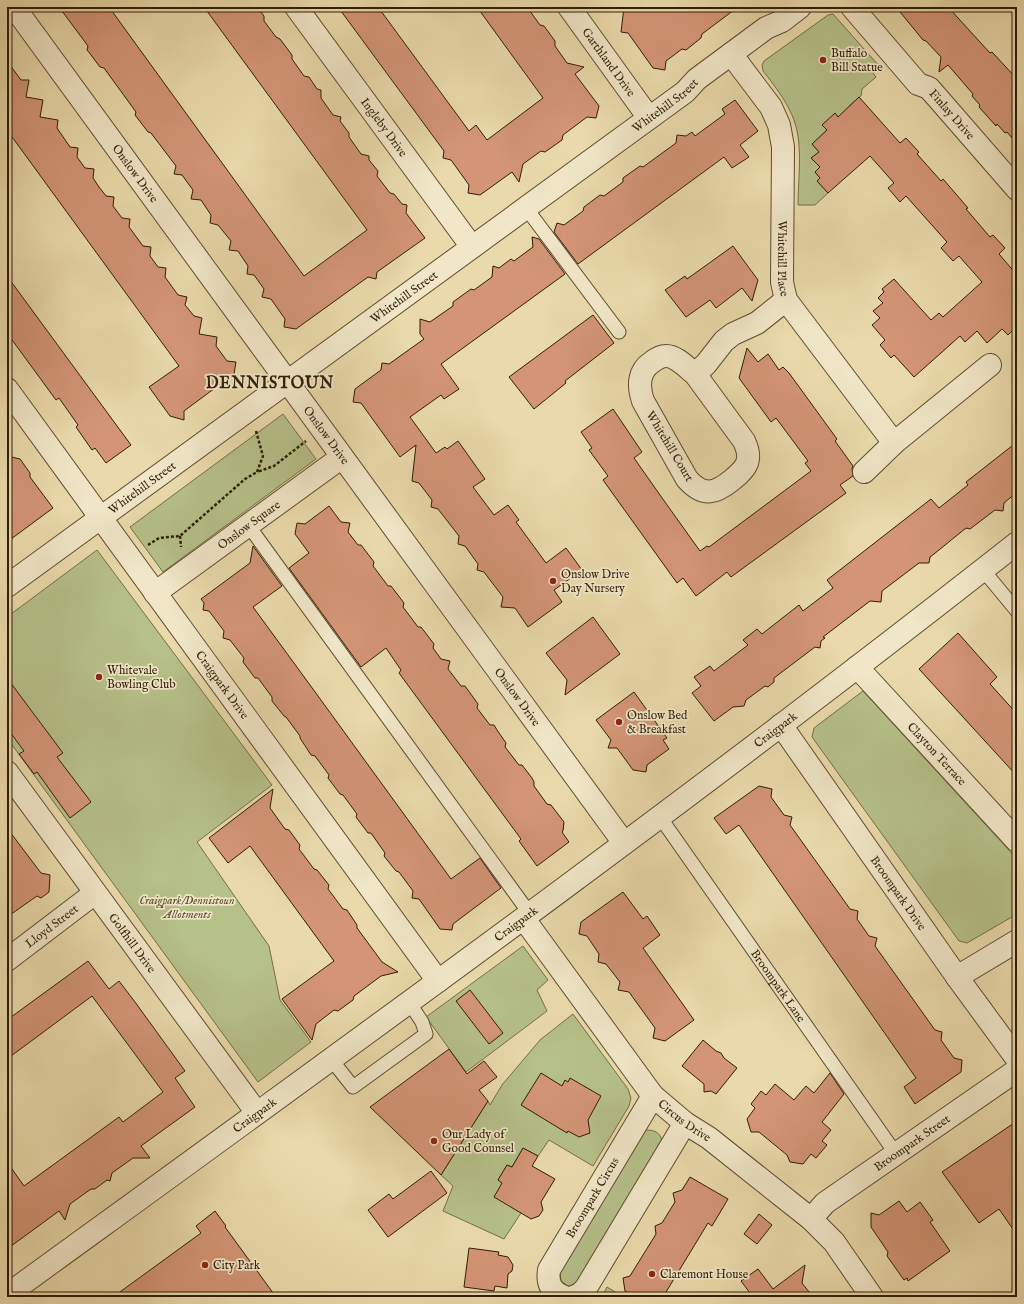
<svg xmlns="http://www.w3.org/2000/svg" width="1024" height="1304" font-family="'IM FELL English',serif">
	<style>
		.green { fill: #b6c089; stroke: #726e48 }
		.building { fill: #d39576; stroke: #2f1d07 }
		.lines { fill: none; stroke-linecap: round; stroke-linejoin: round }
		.lane-casing { stroke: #5e4c30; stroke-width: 15 }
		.street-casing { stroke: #5e4c30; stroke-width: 24 }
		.path { stroke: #2f1d07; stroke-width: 2.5; stroke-dasharray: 3 2; stroke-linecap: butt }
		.lane { stroke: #f1e7c8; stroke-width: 13 }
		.street { stroke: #f1e7c8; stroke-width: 22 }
		.poi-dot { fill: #8f2418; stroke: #f1e7c8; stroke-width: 1.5 }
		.labels { text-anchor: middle; stroke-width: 3.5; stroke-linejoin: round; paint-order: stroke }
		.poi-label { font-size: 12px; fill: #2f1d07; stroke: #f1e7c8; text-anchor: start }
		.street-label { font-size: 12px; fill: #2f1d07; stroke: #f1e7c8 }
		.park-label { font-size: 12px; font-style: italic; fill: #584e2e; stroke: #f1e7c8 }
		.district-label { font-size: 16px; font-weight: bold; letter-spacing: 1px; fill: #2f1d07; stroke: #f1e7c8 }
	</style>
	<rect width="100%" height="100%" fill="#eadaab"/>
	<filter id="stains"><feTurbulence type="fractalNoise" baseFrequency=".005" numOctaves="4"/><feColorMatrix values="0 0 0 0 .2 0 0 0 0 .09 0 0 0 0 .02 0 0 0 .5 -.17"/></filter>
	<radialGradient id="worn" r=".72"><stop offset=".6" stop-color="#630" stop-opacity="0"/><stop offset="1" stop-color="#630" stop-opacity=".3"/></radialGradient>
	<!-- green -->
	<g class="green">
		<path d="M833,14L880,67L873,73L876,77L862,89L861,96L850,105L839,119L835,114L822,125L827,130L812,144L819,152L812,158L820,167L815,172L820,178L817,181L828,193L815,205H798C798,176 804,142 792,115C785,99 774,85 763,71L762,65L764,61L828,15Z"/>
		<path d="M283,414L316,459L163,572L130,527Z"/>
		<path d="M97,550L272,785L197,842L269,946L280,1000L311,1042L258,1082L7,738V617Z"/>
		<path d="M863,691L1017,859V914L967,943L959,941L812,737L814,728Z"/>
		<path d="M523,946L548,980L537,990L547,1011L466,1072L426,1017Z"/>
		<path d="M573,1014L628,1089L631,1098L629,1106L593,1166L549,1140L538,1156L523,1148L512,1167L507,1165L498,1180L502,1183L521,1213L504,1239L443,1211L453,1186L441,1175L488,1101L490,1105L502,1085L540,1040Z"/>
		<path d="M646,1130C654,1130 660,1132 662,1141L582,1280L573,1287L568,1286L561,1281L560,1271L640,1135Z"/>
		<path d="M607,1287L623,1297H605L604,1293Z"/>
	</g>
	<!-- building -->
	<g class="building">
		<path d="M59,7H109L304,276L367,230L204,7H257L264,16V21L276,37L280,39L292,55V59L304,76L309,77L317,89L321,90V98L333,115L341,117L340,121L349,133V137L361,154L369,156V160L378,171L377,176L390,193L394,194L402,204L407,205L406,213L425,238L377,272L376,279L368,277L296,329L284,327L285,319L271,299L262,297L264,289L254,275L247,274L248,266L238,251L229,250L231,241L218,225L210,223L211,215L201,200L191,199L193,190L182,175L174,174L176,166L151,133L148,132L135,115L136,112L104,68L100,67L91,55L87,50L88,46Z"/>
		<path d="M338,7H378L469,131L476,125L487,140L543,98L477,7H527L540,25L544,26L555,41V46L567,63L584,67L575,74L599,106L596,118L587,117L563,135L562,140L545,152L541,151L523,164L519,182L512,172L480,195L468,193L469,185L451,160L443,158L444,151Z"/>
		<path d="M624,7H738L702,34L701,38L686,50L682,49L666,61L665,70L653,68L628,33L621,32Z"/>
		<path d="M896,7H948L990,53L992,52L1017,79V144L1007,132L1005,133L997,124L996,126L979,107L980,105L972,96L973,94L948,65L939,72L941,57L926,41L923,40Z"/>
		<path d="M7,61L21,80H29L26,97L43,100L40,117L58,120L57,128L70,147L78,148L77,157L85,168L94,169L93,178L99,187L106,196L114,197L113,206L122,218L130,219L129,227L143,246L151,247L150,256L158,267L166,268L165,277L178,295L187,297L185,305L194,316L202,318L199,334L217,337L216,346L227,361L236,362L234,374L184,411V420L170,416L149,387L179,366L7,130Z"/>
		<path d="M859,97L900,143L906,138L919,152L917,154L941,181L943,179L968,208L966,209L990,237L993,235L1005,248L999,254L1017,275V326L1008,335L1002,329L987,343L977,331L965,342L960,336L914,377L894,355L891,358L880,345L885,340L872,325L880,318L873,311L883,303L878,298L884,292L882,289L894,279L931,320L939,313L943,317L982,282L959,256L953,261L941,248L947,242L906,196L900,202L888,188L894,183L870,156L828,193L817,181L820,178L815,172L820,167L811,158L819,152L812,144L827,130L822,125L835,113L838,117Z"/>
		<path d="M735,100L758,131L740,145L749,157L732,168L724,157L578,264L554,232L557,223L564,225L583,211L584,207L600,195L604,196L623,182V178L640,166L643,167L676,143L677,135L686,136L692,132L695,136L725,114L722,109Z"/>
		<path d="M532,237L539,239L565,274L441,364L459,389L444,399L441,395L410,417L436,453L445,447L447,449L458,441L485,479L473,487L494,515L508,505L519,520L516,522L546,563L566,548L582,570L554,590L562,602L528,627L515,608L501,607L503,597L484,572L477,570L478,564L465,546L458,544L459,536L438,509L431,507L432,500L419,483L412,481L416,445L400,457L361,403L353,402L355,389L381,370L382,363L389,364L424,339L420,334V319L430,322L453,306V302L471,289L474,290L492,277L493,266L499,268L511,259L514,261L533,247Z"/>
		<path d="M733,246L758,280L752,301L742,288L716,308L710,300L686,317L665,290L685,276L687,279Z"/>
		<path d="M7,276L131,445L106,463L95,448L92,450L76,427L78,425L59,398L56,400L7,333Z"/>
		<path d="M593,315L614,343L565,381L566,383L534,409L509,377Z"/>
		<path d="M747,348L758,362L768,354L779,370L783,367L789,373L837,439L835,441L853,466L852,469L853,476L840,485L846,493L731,577L727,572L696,596L683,578L677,583L603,480L608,476L589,450L592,448L581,432L613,409L642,452L634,458L660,495L700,551L707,546L709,547L811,471L805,463L808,461L776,418L771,422L739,378Z"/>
		<path d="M1017,442V492L1004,503L1003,511L995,510L970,529L966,528L934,554L930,557L929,563H919L882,591L881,602L870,601L823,637L825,638L821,641L820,648L815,647L774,678V682L768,687L765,686L746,700L744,706L733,707L714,721L692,693L701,686L694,677L710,666L714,671L748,645L743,640L757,629L762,634L799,605L803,611L833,588L827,580L931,499L939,508L968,485L966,482Z"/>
		<path d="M7,456L20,459L30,473V477L53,508L7,542Z"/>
		<path d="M329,506L341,522L350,523L348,532L358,545H361L374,562L373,566L388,586H391L404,603L403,607L418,627H421L434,644L433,648L441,659L450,661L448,669L461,686H465L478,704L477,708L490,725H494L497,730L506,743L505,747L519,765H522L532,778L534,782V786L547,804L551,805L564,822L563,831L562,832L569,842L537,866L519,841L521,839L399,673L401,670L386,648L361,667L289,568L309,553L295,534L297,523L305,524Z"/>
		<path d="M253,546L282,586L253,607L310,685L451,879L480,858L501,888L453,924L452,930L440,929L419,899L412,898L413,891L399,872L396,871L384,856L385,853L371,833H368L356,817L357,814L343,795L340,794L328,778L329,775L315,756L311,755L300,738V736L286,717L284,716L272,701V697L258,678H255L243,662L244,658L230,640L223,638L224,631L209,611L203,610L204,603L201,599L250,563Z"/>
		<path d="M593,617L620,654L565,695L567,680L546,653Z"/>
		<path d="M958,633L997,677L990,684L1017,714V776L919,669Z"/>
		<path d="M7,678L63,753L57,757L91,802L70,818L37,772L34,774L19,754L24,751L7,728Z"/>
		<path d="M634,692L667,738L663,740L669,749L647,765L646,772L633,770L617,748H608L611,740L596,720Z"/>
		<path d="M759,786L772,789L771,797L784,815L792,817L790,825L850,909L858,911L857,919L869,936L877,938L875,946L935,1030L942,1032L941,1040L954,1058L962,1060L961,1072L915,1104L904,1087L916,1078L842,972L739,825L726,834L714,818Z"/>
		<path d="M273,789L270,808L285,829L289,830L297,841L300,845L299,849L314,869L317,870L329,885L328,889L343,909L347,910L357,925V928L382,962L398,972L381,976L354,996L353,1000L342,1008L338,1011L334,1010L316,1024L312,1040L282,999L334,961L250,846L228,863L209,838Z"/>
		<path d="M7,828L41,873L50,875L49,892L41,898L37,896L7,917Z"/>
		<path d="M623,892L643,919L647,916L660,935L643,948L694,1020L665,1041L653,1038L655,1028L629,992L618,990L620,982L606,964L598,962L599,954L587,936L579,934L581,922Z"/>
		<path d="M88,961L109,989L119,981L135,1002L185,1071L175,1078L195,1107L141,1146L150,1158H133L112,1173L110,1181L107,1180L95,1189H91L70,1204L65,1220L59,1211L7,1249V1162L24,1186L119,1117L123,1122L163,1092L92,996L7,1059V1020Z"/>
		<path d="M470,990L503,1033L489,1044L456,1001Z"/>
		<path d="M703,1040L716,1051L721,1053L724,1058L737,1068L716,1094L711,1091L704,1092V1084L682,1066Z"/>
		<path d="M449,1049L467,1074L484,1061L497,1077L479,1090L488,1101L441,1175L370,1107Z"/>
		<path d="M541,1073L562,1086L565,1080L568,1082L570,1078L601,1096L588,1120L590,1133L579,1137L568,1131L567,1133L521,1105Z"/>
		<path d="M830,1073L844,1094L822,1122L831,1130L822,1141L827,1145L816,1158L811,1154L803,1164L790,1162L787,1155L759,1132H751L747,1119L755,1108L751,1104L761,1091L766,1095L775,1084L794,1100L806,1086L814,1093Z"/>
		<path d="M1017,1121V1235L999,1209L979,1223L942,1172Z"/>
		<path d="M523,1148L538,1156L532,1166L555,1179L541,1202L543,1210L539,1216L531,1219L494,1197L502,1183L498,1180L507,1165L512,1167Z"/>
		<path d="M431,1171L447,1193L388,1237L368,1210L389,1194L393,1199Z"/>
		<path d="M690,1177L728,1199L712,1226L708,1223L663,1297H634L625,1291L623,1278L630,1276L656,1234L655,1226L662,1223L675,1202L673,1193L682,1190Z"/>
		<path d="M899,1201L907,1212L920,1202L933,1220L930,1222L950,1251L908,1281L907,1278L904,1280L887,1256L888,1252L871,1227V1213L879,1215Z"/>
		<path d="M215,1211L226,1226L225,1227L276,1297H113L201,1233L196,1226Z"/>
		<path d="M759,1214L772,1225L757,1244L744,1234Z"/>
		<path d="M469,1248L499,1252L498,1255L508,1257L513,1265L512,1271L508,1274L507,1288L495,1286L494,1291L464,1287Z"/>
		<path d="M805,1265L802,1283L813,1297H753L741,1281L758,1269L773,1289Z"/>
	</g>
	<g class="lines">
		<defs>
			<g id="lane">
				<path d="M526,208L619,332"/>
				<path d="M248,525L530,914"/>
				<path d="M983,570L1017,611"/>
				<path id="s1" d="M660,817L896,1154"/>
				<path d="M331,1059L353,1087L426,1034L422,1022L409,1002"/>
			</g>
			<g id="street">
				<path id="s2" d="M14,7L624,843"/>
				<path id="s3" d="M296,7L472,247"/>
				<path id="s4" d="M569,7L649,118"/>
				<path id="s5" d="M852,7L918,84L929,88L1017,189"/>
				<path id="s6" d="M731,54L771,107L779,125L783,147L782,282L786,300L894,443"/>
				<path d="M695,374L744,441C753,460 747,468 732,480C715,494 703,497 687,479L643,401C638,386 638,371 652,362C656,359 661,356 666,356C677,356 687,368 695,374L706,364L724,341L733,334L757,323L786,300"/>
				<path id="s7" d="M7,389L438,981"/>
				<path d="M864,472L894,443L990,365"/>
				<path id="s8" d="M7,586L685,92L697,79L766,28L782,21L800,7"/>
				<path id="s9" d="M155,593L342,457"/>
				<path id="s10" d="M857,667L1017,841"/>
				<path id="s11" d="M781,725L957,977L1017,1059"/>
				<path id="s12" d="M7,772L257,1113"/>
				<path id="s13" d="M524,919L653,1096L685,1123L709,1138L811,1219L834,1242L872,1297"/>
				<path id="s14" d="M7,960L95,893"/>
				<path d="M957,977L1017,941"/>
				<path id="s15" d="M811,1219L825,1203L1017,1070"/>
				<path id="s16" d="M7,1295C347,1048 687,803 1017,543"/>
				<path id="s17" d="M565,1297C551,1292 547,1283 549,1270L653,1096"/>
				<path d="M573,1297L580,1294L586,1288L685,1123"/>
			</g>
		</defs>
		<!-- lane casing -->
		<use href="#lane" class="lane-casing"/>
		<!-- street casing -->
		<use href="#street" class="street-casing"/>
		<!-- path -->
		<g class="path">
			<path d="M256,431L263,456L257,472L274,466L306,441"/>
			<path d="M180,536L181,547"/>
			<path d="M148,545L159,538L180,536L245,479L257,472"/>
		</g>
		<!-- lane -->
		<use href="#lane" class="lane"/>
		<!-- street -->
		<use href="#street" class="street"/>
	</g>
	<!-- markers -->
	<g class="poi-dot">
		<circle cx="823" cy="60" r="4"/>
		<circle cx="553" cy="581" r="4"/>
		<circle cx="99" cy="677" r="4"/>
		<circle cx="619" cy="722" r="4"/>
		<circle cx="434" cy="1141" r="4"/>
		<circle cx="205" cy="1265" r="4"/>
		<circle cx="652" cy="1274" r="4"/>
	</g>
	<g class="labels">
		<!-- poi labels -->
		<g class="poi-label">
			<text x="831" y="57">Buffalo<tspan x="831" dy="14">Bill Statue</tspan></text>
			<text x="561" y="578">Onslow Drive<tspan x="561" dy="14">Day Nursery</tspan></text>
			<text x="107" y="674">Whitevale<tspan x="107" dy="14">Bowling Club</tspan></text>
			<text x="627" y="719">Onslow Bed<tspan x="627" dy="14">&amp; Breakfast</tspan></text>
			<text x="442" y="1138">Our Lady of<tspan x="442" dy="14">Good Counsel</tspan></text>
			<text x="213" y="1269">City Park</text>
			<text x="660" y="1278">Claremont House</text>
		</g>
		<!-- street labels -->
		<g class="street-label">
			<text dy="4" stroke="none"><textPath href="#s4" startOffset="68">Garthland Drive</textPath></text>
			<text dy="4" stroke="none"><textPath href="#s8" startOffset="815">Whitehill Street</textPath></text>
			<text dy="4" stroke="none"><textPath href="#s5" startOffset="148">Finlay Drive</textPath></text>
			<text dy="4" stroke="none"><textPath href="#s3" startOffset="149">Ingleby Drive</textPath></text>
			<text dy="4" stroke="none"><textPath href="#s2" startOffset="206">Onslow Drive</textPath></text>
			<text dy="4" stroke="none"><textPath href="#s6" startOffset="220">Whitehill Place</textPath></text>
			<text dy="4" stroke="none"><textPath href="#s8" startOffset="491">Whitehill Street</textPath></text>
			<text dy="4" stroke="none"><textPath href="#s2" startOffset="530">Onslow Drive</textPath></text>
			<text transform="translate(670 446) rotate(59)" y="4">Whitehill Court</text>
			<text dy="4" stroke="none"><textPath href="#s8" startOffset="167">Whitehill Street</textPath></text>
			<text dy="4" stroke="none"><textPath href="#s9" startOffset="116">Onslow Square</textPath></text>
			<text dy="4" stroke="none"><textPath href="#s7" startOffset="366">Craigpark Drive</textPath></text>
			<text dy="4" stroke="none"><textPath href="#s2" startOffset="854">Onslow Drive</textPath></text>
			<text dy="4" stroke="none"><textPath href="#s16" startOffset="954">Craigpark</textPath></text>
			<text dy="4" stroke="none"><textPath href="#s10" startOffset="118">Clayton Terrace</textPath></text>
			<text dy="4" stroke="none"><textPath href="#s11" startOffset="205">Broompark Drive</textPath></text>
			<text dy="4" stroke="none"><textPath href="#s16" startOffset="630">Craigpark</textPath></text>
			<text dy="4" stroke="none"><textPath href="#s14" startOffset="56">Lloyd Street</textPath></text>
			<text dy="4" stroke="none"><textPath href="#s12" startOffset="212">Golfhill Drive</textPath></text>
			<text dy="4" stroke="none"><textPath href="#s1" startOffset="206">Broompark Lane</textPath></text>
			<text dy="4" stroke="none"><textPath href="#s16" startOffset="306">Craigpark</textPath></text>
			<text dy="4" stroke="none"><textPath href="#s13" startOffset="259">Circus Drive</textPath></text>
			<text dy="4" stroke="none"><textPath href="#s15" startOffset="127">Broompark Street</textPath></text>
			<text dy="4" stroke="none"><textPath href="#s17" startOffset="119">Broompark Circus</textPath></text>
		</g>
		<!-- park labels -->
		<g class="park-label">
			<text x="187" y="904">Craigpark/Dennistoun<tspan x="187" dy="14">Allotments</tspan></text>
		</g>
		<!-- district labels -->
		<g class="district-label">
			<text x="270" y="388">DENNISTOUN</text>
		</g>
	</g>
	<!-- margin -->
	<rect width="1024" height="1304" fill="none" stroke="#eadaab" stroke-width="24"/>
	<rect x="8" y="8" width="1008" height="1288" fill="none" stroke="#2f1d07" stroke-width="2"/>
	<rect x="12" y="12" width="1000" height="1280" fill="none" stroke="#2f1d07"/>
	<rect width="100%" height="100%" filter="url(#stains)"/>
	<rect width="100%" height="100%" fill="url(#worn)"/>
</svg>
